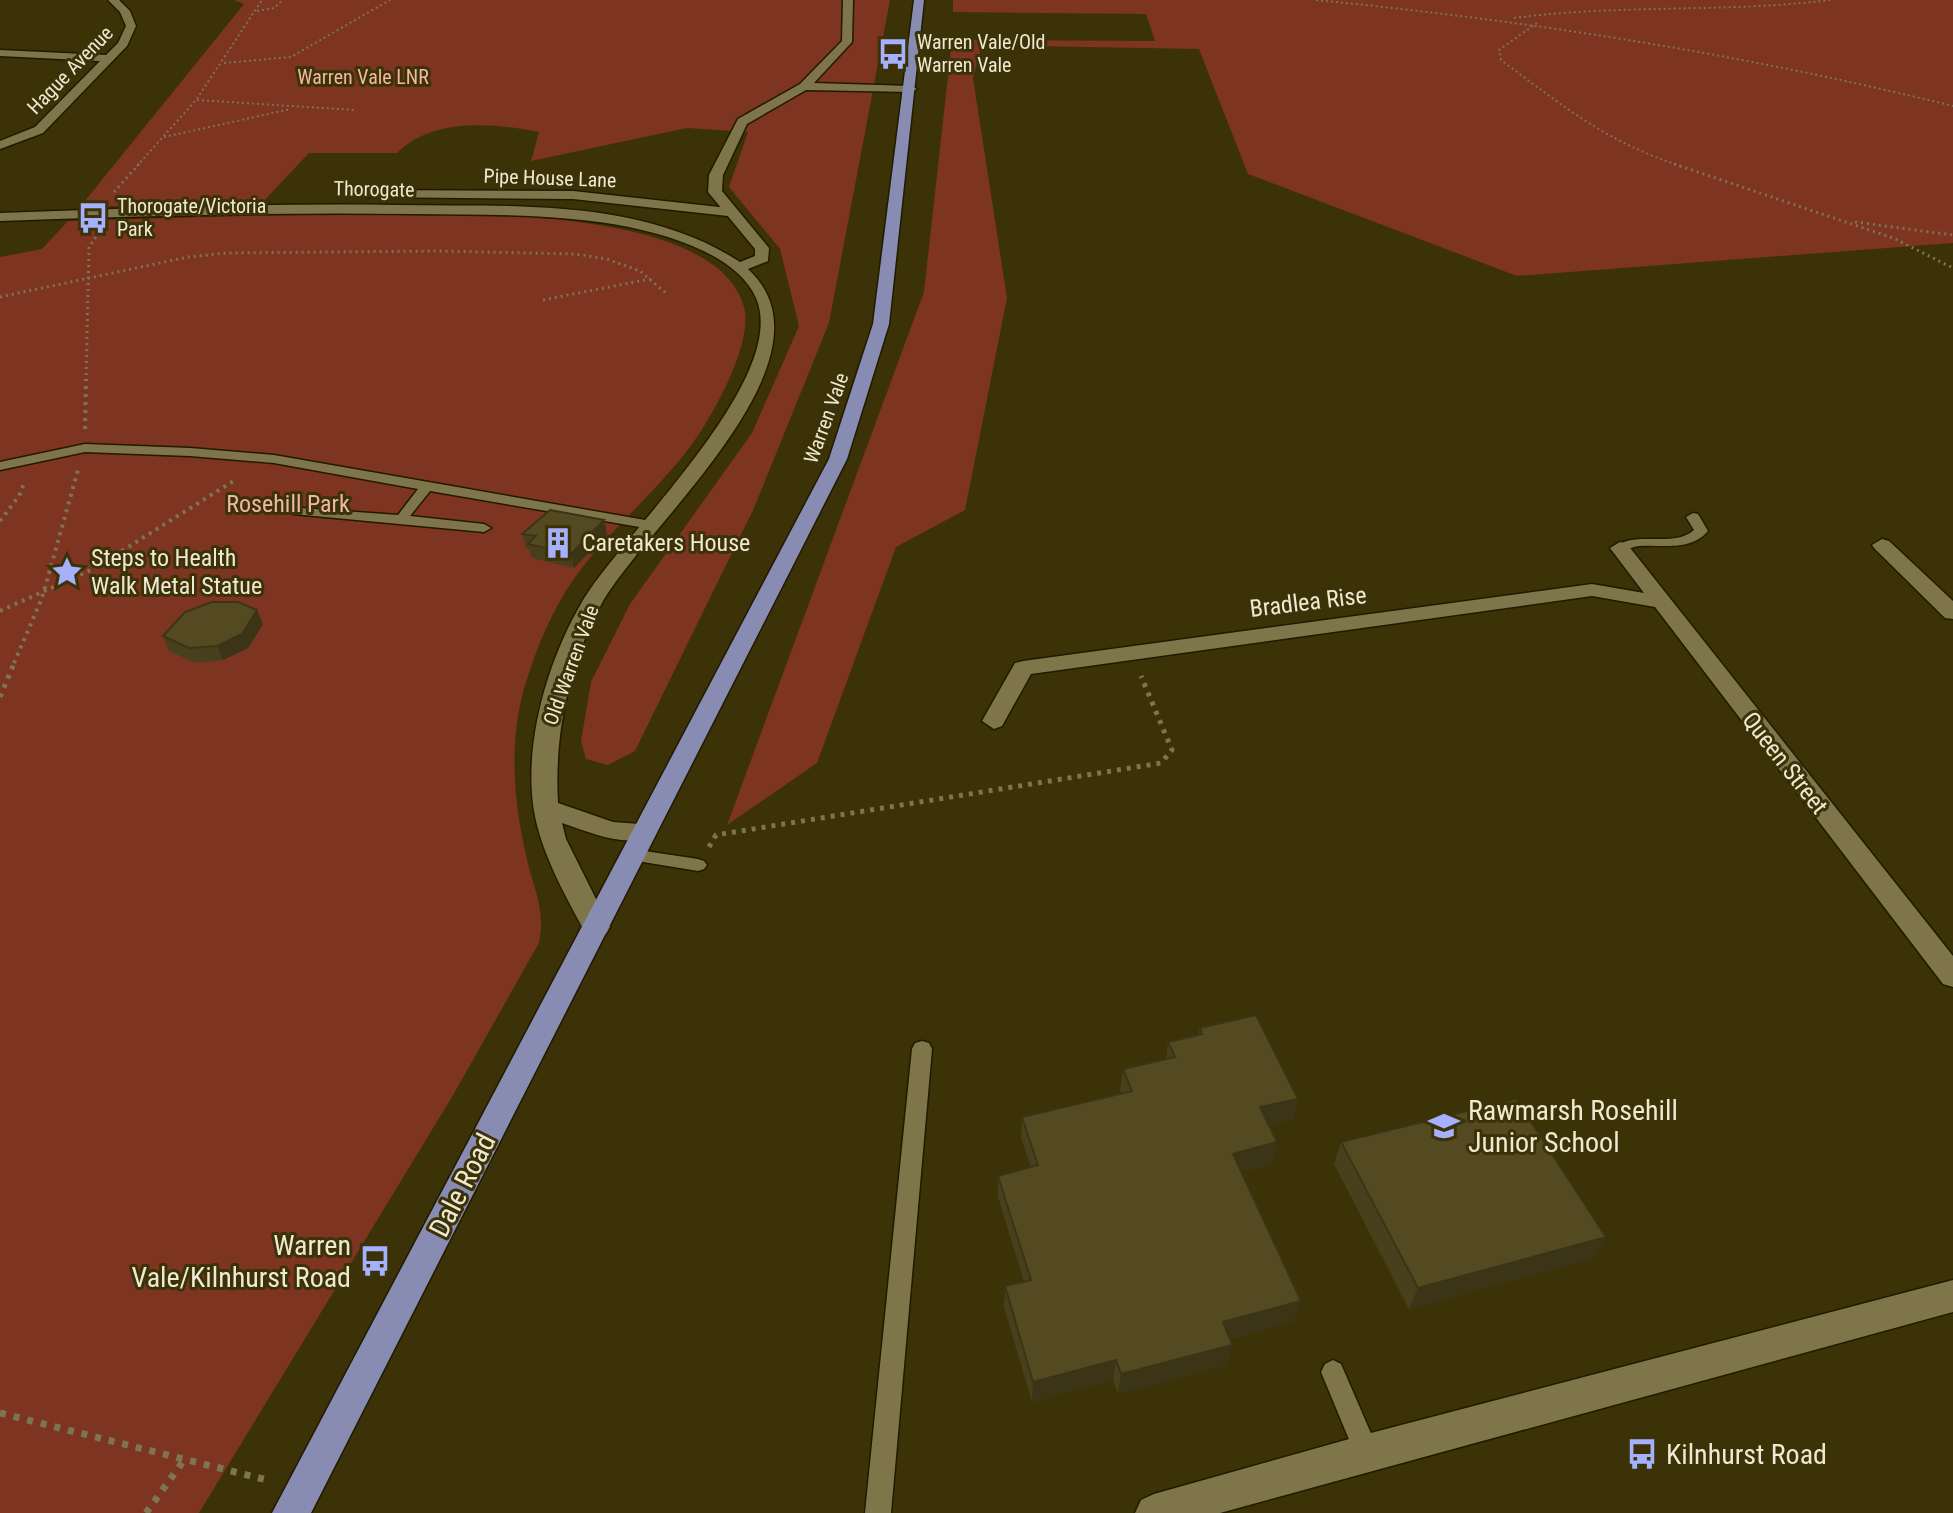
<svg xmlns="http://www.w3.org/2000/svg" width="1953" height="1513" font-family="'Roboto Condensed',sans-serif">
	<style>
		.green { fill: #7d3420 }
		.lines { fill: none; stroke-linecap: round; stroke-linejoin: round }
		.lane-casing { stroke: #211a00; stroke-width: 3 }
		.street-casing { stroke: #211a00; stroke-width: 3 }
		.secondary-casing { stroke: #211a00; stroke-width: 3 }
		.primary-casing { stroke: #211a00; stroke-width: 3 }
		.path-far4 { stroke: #7d7451; stroke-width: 2; stroke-dasharray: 2 3; stroke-linecap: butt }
		.path-far3 { stroke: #7d7451; stroke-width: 3; stroke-dasharray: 2 4; stroke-linecap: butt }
		.path-far2 { stroke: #7d7451; stroke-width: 4; stroke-dasharray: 3 5; stroke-linecap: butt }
		.path-far1 { stroke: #7d7451; stroke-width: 5; stroke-dasharray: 4 6; stroke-linecap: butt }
		.path { stroke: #7d7451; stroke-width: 7; stroke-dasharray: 6 8; stroke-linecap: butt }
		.lane { fill: #7f754b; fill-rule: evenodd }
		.street { fill: #7f754b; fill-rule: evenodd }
		.secondary { fill: #7f754b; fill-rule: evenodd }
		.primary { fill: #888cb2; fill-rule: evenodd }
		.wall { fill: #48401c }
		.shaded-wall { fill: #3b3417 }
		.building { fill: #544a21; stroke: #3b3417; stroke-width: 2 }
		.labels { text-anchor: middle; stroke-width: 6; stroke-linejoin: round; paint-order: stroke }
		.far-poi-label { font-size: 20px; fill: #efe9d3; stroke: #3c3207; text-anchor: start }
		.far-street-label { font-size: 20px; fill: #efe9d3; stroke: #3c3207 }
		.far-park-label { font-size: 20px; fill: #f1b7a6; stroke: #3c3207 }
		.park-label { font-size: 24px; fill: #f1b7a6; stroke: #3c3207 }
		.poi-label { font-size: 24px; fill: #efe9d3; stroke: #3c3207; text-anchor: start }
		.street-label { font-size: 24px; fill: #efe9d3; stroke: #3c3207 }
		.near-poi-label { font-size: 28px; fill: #efe9d3; stroke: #3c3207; text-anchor: start }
		.near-street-label { font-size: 28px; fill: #efe9d3; stroke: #3c3207 }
	</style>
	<rect width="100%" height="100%" fill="#3c3207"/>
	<!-- green -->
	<g class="green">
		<path d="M234,0H890L829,323L754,508L635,751L608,765L586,759L581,741L591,682L630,604L752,433L799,326L780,249L729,187L748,132L687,128L531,161L539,132C493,123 433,117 397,153H309L263,202L80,207L244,4Z"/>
		<path d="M953,0H1953V243L1517,276L1248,174L1199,49L982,45L973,78L1007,298L965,510L896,547L817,763L727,825L924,292L952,40L1155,41L1146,14L953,12Z"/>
		<path d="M334,213C424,215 714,198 744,307C753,340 719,403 701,431C668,482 619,520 582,568C559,597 542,634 530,670C508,729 512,794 526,855C533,889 546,907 539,943L452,1097L199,1513H0V257L42,249L68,221Z"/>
	</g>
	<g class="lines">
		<defs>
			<g id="lane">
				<path d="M85,444L190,448L274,455L651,521L658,525L651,529L430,491L410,516L484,524L491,528L484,532L293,514L287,510L288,507L398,515L418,489L274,463L190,456L85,452L0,470V462Z"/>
				<path d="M1693,513L1698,514L1708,531C1690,552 1663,544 1639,546C1632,547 1626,550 1620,552L1613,548C1636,529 1672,549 1694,530L1686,517Z"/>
				<path d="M631,849L698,859L704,861L707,865L704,869L698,871L625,859L622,855L625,851Z"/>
				<path d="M922,1041L929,1043L932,1049L891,1513H865L912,1049L915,1043Z"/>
				<path d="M1333,1360L1341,1364L1379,1452L1376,1461L1367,1464L1358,1461L1321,1372L1325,1364Z"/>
			</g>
			<g id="street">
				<path d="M108,0H119L130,11L136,26L127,46L43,133L0,149V141L35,127L100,61L0,56V50L106,55L118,43L126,26L120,12Z"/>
				<path d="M370,190L573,191L728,208L735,212L728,216L573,199L365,197L363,194Z"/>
				<path d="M1882,539L1889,541L1953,601V619L1945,618L1875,549L1872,545Z"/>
				<path d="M1620,542L1627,544L1953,956V987L1943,984L1655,607L1592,596L1031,674L1002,726L994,729L982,721L1015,663L1023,661L1592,584L1644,593L1610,548Z"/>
			</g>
			<g id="secondary">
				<path d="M843,0H853L852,42L814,83L911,86L917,89L911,92L806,90L747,124L723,175L722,191L769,248L768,261L748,269C845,358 644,527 602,603C569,663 554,735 558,803L613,822L653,825L657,831L653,837C621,847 592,833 562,823L566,839L610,927L606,934L596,937L586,934C566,897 541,853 534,811C523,743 548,660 582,602C621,535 791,379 756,298C737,255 671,236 629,227C558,213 484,215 412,214C275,212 137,216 0,221V213C132,208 264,203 396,205C510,207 640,197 740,262L755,256V249L708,192L709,175L738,119L800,84L842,41Z"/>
				<path d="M1953,1280V1312L1220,1513H1135L1141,1500L1154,1494L1367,1434Z"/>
			</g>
			<path id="primary" d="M914,0H924L889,324L847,459L311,1513H272L829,459L873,324Z"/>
		</defs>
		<!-- lane casing -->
		<use href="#lane" class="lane-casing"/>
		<!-- street casing -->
		<use href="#street" class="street-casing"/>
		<!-- secondary casing -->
		<use href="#secondary" class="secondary-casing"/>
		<!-- primary casing -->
		<use href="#primary" class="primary-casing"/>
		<!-- path-far4 -->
		<g class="path-far4">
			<path d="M1316,0C1531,21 1743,54 1953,106"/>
			<path d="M257,11L274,8L283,0"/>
			<path d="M1514,18C1619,4 1726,13 1831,0"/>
			<path d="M1537,23L1499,50L1501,60C1563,106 1606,142 1681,166"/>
			<path d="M224,63L291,57L390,0"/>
			<path d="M197,100L354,110"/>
			<path d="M164,137L291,109"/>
			<path d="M137,166L196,100L262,0"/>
		</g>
		<!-- path-far3 -->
		<g class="path-far3">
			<path d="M1674,164L1893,238L1953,268"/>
			<path d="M114,192L139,164"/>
			<path d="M1855,222L1953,235"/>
			<path d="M0,297L188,257L226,253L437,251L575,254L607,259L640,271L667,294"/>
			<path d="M543,300L650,279"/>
			<path d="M86,381L89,247L96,237"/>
		</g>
		<!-- path-far2 -->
		<g class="path-far2">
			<path d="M85,429L86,379"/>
			<path d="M0,521L19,496L25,481"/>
			<path d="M0,611L93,569L235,480"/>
			<path d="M14,663L42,598L78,470"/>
		</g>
		<!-- path-far1 -->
		<g class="path-far1">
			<path d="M0,697L15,661"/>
			<path d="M709,847L716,835L1161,763L1172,750L1141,676"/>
		</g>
		<!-- path -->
		<g class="path">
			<path d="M0,1413L271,1481"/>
			<path d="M146,1513L184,1460"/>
		</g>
		<!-- lane -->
		<use href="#lane" class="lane"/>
		<!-- street -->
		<use href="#street" class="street"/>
		<!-- secondary -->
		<use href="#secondary" class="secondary"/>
		<!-- primary -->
		<use href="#primary" class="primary"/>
	</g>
	<!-- wall -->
	<g class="wall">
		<path d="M604,520L607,534L574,568L532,558L529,549L526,548L522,534Z"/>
		<path d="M263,624L248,648L223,660L196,663L169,651L163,636Z"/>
		<path d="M1200,1028L1298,1099L1293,1120L1269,1126L1277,1142L1272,1164L1241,1172L1294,1321L1230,1339L1232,1345L1227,1365L1118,1394L1113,1380L1032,1402L1004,1307L1005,1286L1024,1282L998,1197V1176L1031,1167L1021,1138L1022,1117L1122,1094L1120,1090L1123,1069L1166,1059L1168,1042L1198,1035Z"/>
		<path d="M1341,1142L1606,1237L1594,1258L1409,1309L1334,1164Z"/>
	</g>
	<!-- shaded-wall -->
	<g class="shaded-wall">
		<path d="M604,520L607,534L574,568L571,554Z"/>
		<path d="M257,610L263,624L248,648L223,660L217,646Z"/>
		<path d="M1298,1099L1293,1120L1255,1129L1260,1107Z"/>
		<path d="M1277,1142L1272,1164L1228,1175L1233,1154Z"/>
		<path d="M1606,1237L1594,1258L1409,1309L1418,1288Z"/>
		<path d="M1301,1301L1294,1321L1218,1342L1223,1322Z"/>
		<path d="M1232,1345L1227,1365L1118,1394L1121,1374Z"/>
		<path d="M1116,1360L1113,1380L1032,1402L1033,1382Z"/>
	</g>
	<!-- building -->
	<g class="building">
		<path d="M550,510L604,520L571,554L528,544L536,536L522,534Z"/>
		<path d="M212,602H238L257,610L242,634L217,646L189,648L163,636L185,612Z"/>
		<path d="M1256,1015L1298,1099L1260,1107L1277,1142L1233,1154L1301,1301L1223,1322L1232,1345L1121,1374L1116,1360L1033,1382L1005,1286L1031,1280L998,1176L1038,1165L1022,1117L1132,1091L1123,1069L1175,1057L1168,1042L1202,1034L1200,1028Z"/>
		<path d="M1516,1099L1606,1237L1418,1288L1341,1142Z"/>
	</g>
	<!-- icons -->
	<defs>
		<symbol id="bus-bare" viewBox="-9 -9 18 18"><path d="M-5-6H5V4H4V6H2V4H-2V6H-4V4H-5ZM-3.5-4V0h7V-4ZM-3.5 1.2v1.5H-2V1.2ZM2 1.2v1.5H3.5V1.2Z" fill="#a5b1fc" stroke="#3c3207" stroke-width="2.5" paint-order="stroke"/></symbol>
		<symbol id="building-bare" viewBox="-9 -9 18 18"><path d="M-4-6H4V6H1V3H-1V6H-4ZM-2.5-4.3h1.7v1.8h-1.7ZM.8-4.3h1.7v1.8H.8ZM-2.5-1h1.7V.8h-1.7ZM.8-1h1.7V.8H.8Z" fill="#a5b1fc" stroke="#3c3207" stroke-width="2.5" paint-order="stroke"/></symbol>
		<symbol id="sight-bare" viewBox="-9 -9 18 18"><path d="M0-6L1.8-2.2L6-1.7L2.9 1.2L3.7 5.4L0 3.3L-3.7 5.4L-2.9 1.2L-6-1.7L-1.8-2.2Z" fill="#a5b1fc" stroke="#3c3207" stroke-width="2.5" paint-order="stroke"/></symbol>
		<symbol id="school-bare" viewBox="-9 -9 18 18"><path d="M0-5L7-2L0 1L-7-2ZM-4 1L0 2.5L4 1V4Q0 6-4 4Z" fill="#a5b1fc" stroke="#3c3207" stroke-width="2.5" paint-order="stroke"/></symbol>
	</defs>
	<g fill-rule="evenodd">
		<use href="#bus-bare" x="871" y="32" width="44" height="44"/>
		<use href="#bus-bare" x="71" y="196" width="44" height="44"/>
		<use href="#building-bare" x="536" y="521" width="44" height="44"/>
		<use href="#sight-bare" x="45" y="550" width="44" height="44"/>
		<use href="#school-bare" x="1422" y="1104" width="44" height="44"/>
		<use href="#bus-bare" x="353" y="1239" width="44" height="44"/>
		<use href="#bus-bare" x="1620" y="1432" width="44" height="44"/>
	</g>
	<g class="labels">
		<!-- far-poi labels -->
		<g class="far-poi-label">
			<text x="917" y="49">Warren Vale/Old<tspan x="917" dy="23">Warren Vale</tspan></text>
			<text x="117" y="213">Thorogate/Victoria<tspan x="117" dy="23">Park</tspan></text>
		</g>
		<!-- far-street labels -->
		<g class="far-street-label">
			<text transform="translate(70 70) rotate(-46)" y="7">Hague Avenue</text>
			<text transform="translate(550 178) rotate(2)" y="7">Pipe House Lane</text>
			<text transform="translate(374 189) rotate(1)" y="7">Thorogate</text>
			<text transform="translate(826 418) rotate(-70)" y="7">Warren Vale</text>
			<text transform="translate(571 665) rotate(-70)" y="7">Old Warren Vale</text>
		</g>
		<!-- far-park labels -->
		<g class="far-park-label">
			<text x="363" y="84">Warren Vale LNR</text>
		</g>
		<!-- park labels -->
		<g class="park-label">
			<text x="288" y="512">Rosehill Park</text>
		</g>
		<!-- poi labels -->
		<g class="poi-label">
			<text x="582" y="551">Caretakers House</text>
			<text x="91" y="566">Steps to Health<tspan x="91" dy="28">Walk Metal Statue</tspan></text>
		</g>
		<!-- street labels -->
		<g class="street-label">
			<text transform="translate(1308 602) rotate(-7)" y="8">Bradlea Rise</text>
			<text transform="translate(1785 763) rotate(52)" y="8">Queen Street</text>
		</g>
		<!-- near-poi labels -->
		<g class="near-poi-label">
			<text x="1468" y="1120">Rawmarsh Rosehill<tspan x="1468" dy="32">Junior School</tspan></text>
			<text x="351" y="1255" text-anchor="end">Warren<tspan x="351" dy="32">Vale/Kilnhurst Road</tspan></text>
			<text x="1666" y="1464">Kilnhurst Road</text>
		</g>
		<!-- near-street labels -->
		<g class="near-street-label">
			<text transform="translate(462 1185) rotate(-63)" y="10">Dale Road</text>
		</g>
	</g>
</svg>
